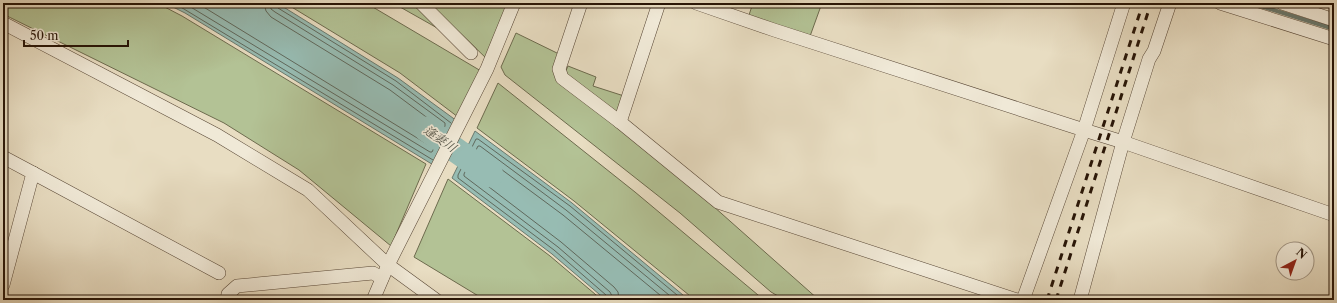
<svg xmlns="http://www.w3.org/2000/svg" width="1337" height="303" font-family="'Libre Caslon Text','Noto Serif JP',serif">
	<style>
		.green { fill: #b3c295; stroke: #6d6b4e }
		.water { fill: #97bcb3; stroke: #6a796e }
		.lines { fill: none; stroke-linecap: round; stroke-linejoin: round }
		.shore { stroke: #5f685c; stroke-width: 1 }
		.stream { stroke: #6a796e; stroke-width: 4 }
		.river { stroke: #97bcb3; stroke-width: 25 }
		.street-casing { stroke: #574635; stroke-width: 14 }
		.street { stroke: #f0e9d7; stroke-width: 13 }
		.rail { stroke: #271406; stroke-width: 3; stroke-dasharray: 7 7; stroke-linecap: butt }
		.labels { text-anchor: middle; stroke-width: 3.5; stroke-linejoin: round; paint-order: stroke }
		.water-label { font-size: 12px; font-style: italic; fill: #4e4f43; stroke: #f0e9d7 }
	</style>
	<rect width="100%" height="100%" fill="#e8ddc2"/>
	<filter id="stains"><feTurbulence type="fractalNoise" baseFrequency=".005" numOctaves="4"/><feColorMatrix values="0 0 0 0 .2 0 0 0 0 .09 0 0 0 0 .02 0 0 0 .5 -.17"/></filter>
	<radialGradient id="worn" r=".72"><stop offset=".6" stop-color="#630" stop-opacity="0"/><stop offset="1" stop-color="#630" stop-opacity=".3"/></radialGradient>
	<!-- green -->
	<g class="green">
		<path d="M3,3H157L182,16L426,164L391,246L299,170L224,123L3,14Z"/>
		<path d="M285,3H366L481,71L458,117L400,73Z"/>
		<path d="M393,3H416L439,29Z"/>
		<path d="M429,3H501L508,6L488,60Z"/>
		<path d="M753,3H822L809,39L748,18Z"/>
		<path d="M516,33L559,54L553,69L556,79L621,129L713,206L819,300H785L771,292L680,213L505,75L501,67Z"/>
		<path d="M568,66L596,77L593,86L624,96L618,115L564,75Z"/>
		<path d="M498,83L635,192L764,300H695L574,201L477,128Z"/>
		<path d="M448,179L550,256L602,300H485L414,257Z"/>
	</g>
	<!-- water -->
	<g class="water">
		<path d="M165,3H277L398,78L457,121L435,166L185,13Z"/>
		<path d="M475,131L572,203L689,300H606L552,254L452,178Z"/>
	</g>
	<g class="lines">
		<!-- shore -->
		<g class="shore">
			<path d="M174,3L433,160"/>
			<path d="M184,3L430,152H432L445,126V123L393,85L275,12L271,9L270,3"/>
			<path d="M197,3L427,144H430L438,127L437,125L390,90L271,17L266,11L264,3"/>
			<path d="M275,3L278,8L396,81L451,123"/>
			<path d="M608,300L606,295L554,250L458,178V175L476,139H478L570,206L683,300"/>
			<path d="M613,300L612,296L610,292L558,247L464,176V174L478,146H480L566,210L675,300"/>
			<path d="M619,300L618,292L614,287L561,242L472,174V172L480,155H482L563,215L666,300"/>
		</g>
		<!-- stream -->
		<path class="stream" d="M1251,3L1334,29"/>
		<!-- river -->
		<path class="river" d="M426,129L491,175"/>
		<defs>
			<g id="street">
				<path d="M421,3L471,53"/>
				<path d="M581,3L559,69L562,78L620,122L718,202L1017,300"/>
				<path d="M696,3L774,30L1084,130L1023,300"/>
				<path d="M1124,3L1084,130L1123,142L1334,215"/>
				<path d="M1220,3L1334,39"/>
				<path d="M1282,3L1334,20"/>
				<path d="M3,23L217,135L308,190L388,265L436,300"/>
				<path d="M620,122L659,3"/>
				<path d="M3,157L33,173L3,285"/>
				<path d="M33,173L219,273"/>
				<path d="M227,300L228,294L237,286L373,273L382,278"/>
				<path d="M373,300L388,265L487,69L514,3"/>
				<path d="M1080,300L1123,142L1149,59L1154,51L1170,3"/>
			</g>
		</defs>
		<!-- street casing -->
		<use href="#street" class="street-casing"/>
		<!-- street -->
		<use href="#street" class="street"/>
		<!-- rail -->
		<g class="rail">
			<path d="M1047,300L1143,3"/>
			<path d="M1056,300L1151,3"/>
		</g>
	</g>
	<g class="labels">
		<!-- water labels -->
		<g class="water-label">
			<text transform="translate(440 139) rotate(35)" y="4">逢妻川</text>
		</g>
	</g>
	<!-- margin -->
	<rect width="1337" height="303" fill="none" stroke="#e8ddc2" stroke-width="16"/>
	<rect x="4" y="4" width="1329" height="295" fill="none" stroke="#271406" stroke-width="2"/>
	<rect x="8" y="8" width="1321" height="287" fill="none" stroke="#271406"/>
	<!-- north arrow -->
	<g transform="translate(1295 261) rotate(41)"><circle r="19" fill="#f0e9d7" stroke="#a09483"/>
	<path d="M0-3L7 15L0 10L-7 15Z" fill="#8f2418"/>
	<text y="-6" font-size="11" font-weight="bold" text-anchor="middle" fill="#271406">N</text>
	</g>
	<!-- scale -->
	<path d="M24 40v6h104v-6" fill="none" stroke="#271406" stroke-width="2"/>
	<text x="30" y="40" font-size="12" fill="#271406" stroke="#f0e9d7" stroke-width="3" paint-order="stroke">50 m</text>
	<rect width="100%" height="100%" filter="url(#stains)"/>
	<rect width="100%" height="100%" fill="url(#worn)"/>
</svg>
